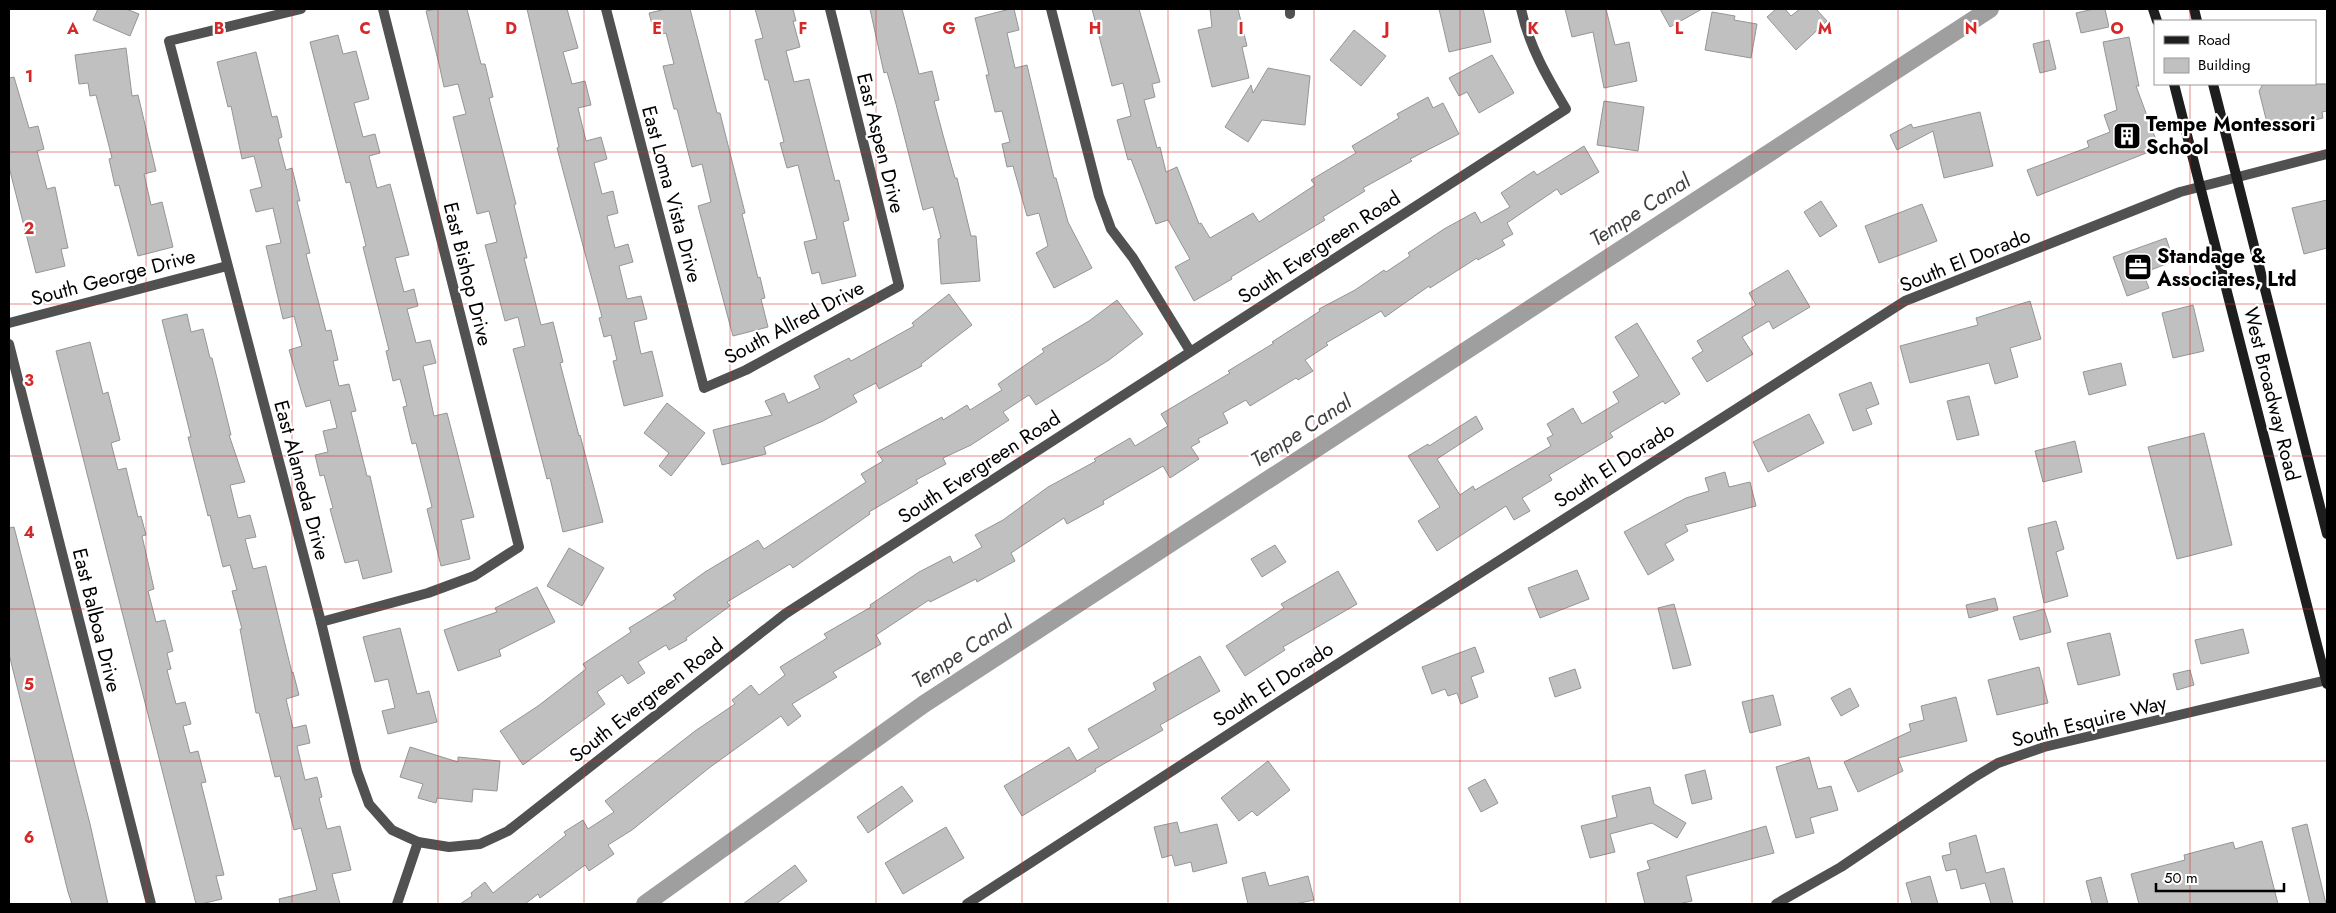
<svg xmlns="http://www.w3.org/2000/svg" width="2336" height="913" font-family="Jost,sans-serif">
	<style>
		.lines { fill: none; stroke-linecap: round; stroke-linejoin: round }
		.canal { stroke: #9f9f9f; stroke-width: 18 }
		.building { fill: #c0c0c0; stroke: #959595 }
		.street { stroke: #515151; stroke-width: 10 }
		.secondary { stroke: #1e1e1e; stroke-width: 10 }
		.grid { fill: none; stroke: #d62828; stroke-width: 1; stroke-opacity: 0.55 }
		.labels { text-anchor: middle; stroke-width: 4.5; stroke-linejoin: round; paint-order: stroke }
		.poi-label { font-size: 20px; font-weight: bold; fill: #000; stroke: #fff; text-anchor: start }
		.street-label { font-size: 20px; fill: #000; stroke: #fff }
		.water-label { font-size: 21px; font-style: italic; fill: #404040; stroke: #fff }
		.grid-label { font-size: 16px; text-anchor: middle; font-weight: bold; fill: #d62828; stroke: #fff; stroke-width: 4.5; stroke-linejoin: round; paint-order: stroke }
	</style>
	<rect width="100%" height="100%" fill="#fff"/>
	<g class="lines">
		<!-- canal -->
		<path class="canal" d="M645,904L924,704L1990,9"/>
	</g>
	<!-- building -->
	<g class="building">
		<path d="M98,9H126L139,14L130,36L93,20Z"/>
		<path d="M437,9H467L481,64H485L493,97L489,98L516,204L514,205L527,258H524L541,325L553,322L563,362L560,363L579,436L580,435L603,522L563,532L550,478L547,479L513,349L525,346L518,317L505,321L485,245L497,242L489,211L477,214L453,117L466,114L458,84L444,87L439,64L426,11Z"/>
		<path d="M527,9H567L578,48L563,52L572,84L585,81L591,105L578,108L586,141L601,137L607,159L594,163L602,194L613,191L618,213L607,216L615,248L628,244L633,262L619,266L627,299L641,296L647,319L634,322L641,354L652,351L663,396L624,406L613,361L617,360L611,335L604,337L599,318L602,317L557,148L559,147Z"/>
		<path d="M666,9H690L717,113H720L745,213L742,214L758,278L760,277L765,298L761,299L768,327L733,336L698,206L711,202L702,164L692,167L677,109H674L663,66L674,64L666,33L655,36L649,13Z"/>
		<path d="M755,9H793L796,21H793L800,47L786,51L794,82L809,79L835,181L839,180L849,220L843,222L856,276L822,284L819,272L812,274L804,242L817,239L798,165L787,168L780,143L784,142L768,80H765L755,40L763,38Z"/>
		<path d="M870,9H902L919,74L932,71L939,100L934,101L943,135L955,178H957L971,236H976L980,281L941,284L938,239L941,238L933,207L923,210L896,104L887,72L884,73Z"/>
		<path d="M1010,9H1014L1019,30L1007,33L1015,68L1027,65L1054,178H1056L1068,222L1092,268L1054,288L1036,253L1048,246L1039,213L1027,216L1013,166L1007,167L1002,144L1010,142L1002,111L995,112L986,75H989L975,18Z"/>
		<path d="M1092,9H1139L1160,82L1152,84L1155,97L1144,100L1157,148L1160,147L1166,172L1177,167L1199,224L1201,223L1210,238L1253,213L1259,222L1315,185L1311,180L1356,153L1352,146L1399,118L1397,114L1428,97L1433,108L1443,103L1459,134L1410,159L1412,161L1363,188L1365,191L1323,217L1325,220L1231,277L1232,279L1194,301L1175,267L1190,259L1168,220L1156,224L1131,159L1128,160L1117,120L1131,116L1123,83L1112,86Z"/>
		<path d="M1210,9H1238L1247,46L1242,47L1249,78L1212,87L1198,30L1212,27Z"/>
		<path d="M1439,9H1483L1491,42L1449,52Z"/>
		<path d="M1565,9H1606L1615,45L1629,42L1637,81L1604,88L1593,32L1572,37Z"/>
		<path d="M1660,9H1702L1670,27Z"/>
		<path d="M1776,9H1785L1791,16L1800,9H1816L1827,21L1796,50L1767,17Z"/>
		<path d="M2094,9H2105L2109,27L2081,33L2076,13Z"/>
		<path d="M1712,12L1735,16L1734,20L1757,24L1751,58L1705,50Z"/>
		<path d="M1354,30L1386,56L1361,86L1330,60Z"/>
		<path d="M338,35L343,54L356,51L369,99L354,103L363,137L375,134L380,153L369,156L377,188L390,184L409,255L395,258L404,292L414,289L418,306L407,309L416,343L430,340L436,363L423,366L434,416L447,413L474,517L461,520L470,559L441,566L427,509L432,507L416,443L412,444L403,407L407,406L400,379L393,381L386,351L389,350L363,247L366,246L350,182L346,183L310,42Z"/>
		<path d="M2129,37L2139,86H2136L2159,148L2037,196L2027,170L2089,147L2087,141L2110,132L2104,115L2117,110L2103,42Z"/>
		<path d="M2049,40L2056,69L2040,73L2033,44Z"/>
		<path d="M126,48L132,96L138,95L156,171L144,174L151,205L162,202L173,247L138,256L119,185L115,186L109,159L112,158L96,95L90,96L88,83L79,84L75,55Z"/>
		<path d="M256,52L272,117L277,116L282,137L278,139L286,170L292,168L300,201H297L310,253L306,254L326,331L331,330L338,360L333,361L339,386L349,384L356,411L351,412L367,476H370L392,572L363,579L358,560L345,563L330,509L333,508L324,475L320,476L315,455L328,452L323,431L337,428L330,400L306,407L289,350L302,346L294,316L283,319L266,246L281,243L273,208L256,212L250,190L262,187L254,156L242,159L231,106L228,107L217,62Z"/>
		<path d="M1492,55L1514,93L1479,113L1467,92L1459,96L1449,78Z"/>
		<path d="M1268,68L1310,76L1305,125L1262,120L1248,142L1225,127L1251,85L1253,93Z"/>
		<path d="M14,77L29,128L38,126L44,149L37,151L47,189L55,187L68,248L61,249L65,266L36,273L9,167V78Z"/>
		<path d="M2263,84H2327V111L2322,112L2323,118L2273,130L2271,121L2266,119L2259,91Z"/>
		<path d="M1604,101L1644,107L1638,151L1597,145Z"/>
		<path d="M1980,112L1993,166L1944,178L1933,131L1897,150L1890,135L1911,124L1913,128Z"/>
		<path d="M1584,146L1599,172L1561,195L1557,189L1507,223L1513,234L1502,240L1505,245L1478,260L1477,258L1430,288L1429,286L1385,317L1381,311L1326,343L1328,345L1305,360L1313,371L1298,380L1296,378L1250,406L1246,400L1223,413L1228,423L1198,439L1200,442L1191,447L1199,459L1170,478L1163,466L1103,501L1104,504L1067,524L1064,518L1011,553L1015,561L977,582L976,579L930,602L929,600L876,635L881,644L833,672L837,677L792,704L801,716L788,726L781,716L709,768L632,830L608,845L614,854L589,871L585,865L540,898L538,894L525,904H460L472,896L471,893L485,882L493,893L566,835L564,832L583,820L588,829L614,812L605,801L695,731L735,704L732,700L751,685L759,695L785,675L780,667L827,638L824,634L871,607L870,605L919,572L950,556L953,563L982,547L975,535L1003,520L1048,487L1096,461L1094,459L1130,438L1135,446L1168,426L1161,414L1230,373L1228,371L1274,343L1272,342L1320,311L1319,309L1355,290L1384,270L1386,272L1410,256L1408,253L1444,229L1475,212L1481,223L1510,207L1501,193L1534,171L1537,175Z"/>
		<path d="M2327,200V248L2304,254L2292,208Z"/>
		<path d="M1821,201L1837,226L1820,237L1804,212Z"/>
		<path d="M1922,204L1937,241L1879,263L1865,226Z"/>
		<path d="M2166,238L2174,261L2143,273L2149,288L2127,296L2113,257Z"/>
		<path d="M1788,270L1810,307L1773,329L1769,321L1742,337L1753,354L1707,382L1692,358L1703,351L1697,341L1756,305L1749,293Z"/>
		<path d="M949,294L972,325L921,364L922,366L879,389L876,383L853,395L857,402L823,421L764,447L766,454L722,465L713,430L772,415L765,401L784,393L788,403L820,388L814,376L849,358L851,361L914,326L912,323Z"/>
		<path d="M1117,300L1143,334L1109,360L1036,405L1029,395L1003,412L1009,420L971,445L943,458L946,464L916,480L918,483L869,512L870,514L793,568L790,564L727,602L730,606L686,638L687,640L669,650L666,645L638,662L645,673L628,684L622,675L597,692L605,704L523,765L500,731L538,706L586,669L583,664L631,632L629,628L676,599L673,595L705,572L758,540L764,549L866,482L861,474L883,461L877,452L942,417L943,420L967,405L970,410L1002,390L998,384L1044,352L1042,349L1089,321Z"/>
		<path d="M2030,301L2041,339L2010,348L2018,377L1995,384L1989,363L1910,383L1900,346L1978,325L1976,318Z"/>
		<path d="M2193,305L2204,351L2173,358L2162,313Z"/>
		<path d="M187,314L191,332L203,329L210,358H212L231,435H229L245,482L230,485L238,518L250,515L256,537L245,539L253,569L266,566L292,673L293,672L299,695L286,699L293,728L306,725L310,743L297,746L305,780L317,777L322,797L319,798L327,829L340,826L351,870L332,874L340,904H280L279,899L317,890L301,828L294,830L280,776L275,777L259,713H256L240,629H242L232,591L237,590L230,565L223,567L210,515L208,516L188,437H191L162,320Z"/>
		<path d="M1637,323L1680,394L1665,404L1663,401L1610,433L1613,437L1549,475L1552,480L1522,498L1530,511L1514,520L1506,506L1437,551L1418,521L1440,507L1408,456L1428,444L1429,446L1476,416L1483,429L1437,459L1460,495L1473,486L1475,490L1551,446L1547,438L1553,435L1547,424L1573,408L1582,424L1619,402L1613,392L1639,376L1615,337Z"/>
		<path d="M90,342L103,394L108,392L120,440L111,443L118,470L126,468L138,517L141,516L146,535L142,536L154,589L148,591L156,622L165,620L173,651L167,653L171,669L167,670L176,704L185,702L191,724L183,726L190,753L198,751L206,782L201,783L224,875L216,876L222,899L201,904H196L56,351Z"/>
		<path d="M2121,363L2126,385L2089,395L2083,372Z"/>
		<path d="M1871,382L1879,404L1866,409L1872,424L1853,431L1839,394Z"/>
		<path d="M1969,396L1979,435L1957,440L1947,401Z"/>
		<path d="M667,403L705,433L671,476L659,466L669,453L644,433Z"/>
		<path d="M1809,414L1824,443L1768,472L1753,442Z"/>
		<path d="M2204,433L2232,545L2177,559L2148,447Z"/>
		<path d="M2075,441L2082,472L2043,482L2035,451Z"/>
		<path d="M1725,472L1729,487L1750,482L1756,506L1685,525L1688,531L1665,544L1674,560L1648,575L1624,532L1686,498L1709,491L1705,478Z"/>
		<path d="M2056,521L2064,549L2056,552L2068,596L2044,603L2028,528Z"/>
		<path d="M14,527L90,824L108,904H72L68,892L9,654V528Z"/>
		<path d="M1275,545L1286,562L1262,577L1251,559Z"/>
		<path d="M569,548L604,568L582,606L547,586Z"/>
		<path d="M1577,570L1589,599L1540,618L1528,588Z"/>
		<path d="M1338,571L1357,604L1283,647L1285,650L1245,676L1226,646L1284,608L1281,604Z"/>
		<path d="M537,587L555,622L499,650L501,656L458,671L444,630L497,612L495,608Z"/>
		<path d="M1995,598L1998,610L1969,618L1966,605Z"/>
		<path d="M1674,604L1691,665L1673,669L1658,608Z"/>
		<path d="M2044,609L2051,632L2020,640L2013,617Z"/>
		<path d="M400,628L417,694L429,691L437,722L388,734L382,711L395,708L388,679L375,682L363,637Z"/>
		<path d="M2243,629L2249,653L2201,664L2195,640Z"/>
		<path d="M2110,633L2120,675L2078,685L2067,643Z"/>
		<path d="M1475,647L1484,672L1471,677L1478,697L1461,704L1457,693L1448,696L1445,689L1432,694L1422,667Z"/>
		<path d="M1200,656L1220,691L1160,725L1163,730L1095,769L1096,771L1022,816L1004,786L1069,747L1077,761L1099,748L1088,729L1156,690L1153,683Z"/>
		<path d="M2039,667L2048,703L1997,715L1988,680Z"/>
		<path d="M1575,669L1581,688L1555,697L1549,678Z"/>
		<path d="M2190,670L2194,685L2177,690L2173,674Z"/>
		<path d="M1850,688L1859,706L1841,716L1831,698Z"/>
		<path d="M1773,695L1781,725L1750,733L1742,702Z"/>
		<path d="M1956,697L1967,741L1898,758L1903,771L1858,792L1844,762L1911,731L1909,724L1924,720L1921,706Z"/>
		<path d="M410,747L458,762V757L500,761L497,791L473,789L472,802L437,798L436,803L418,798L423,784L400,777Z"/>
		<path d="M1809,757L1818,789L1831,786L1838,810L1810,818L1814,833L1796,838L1776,767Z"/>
		<path d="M1268,761L1290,790L1257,816L1252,811L1239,821L1221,798Z"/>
		<path d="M1705,770L1712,799L1692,804L1685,775Z"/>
		<path d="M1485,779L1498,803L1481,812L1468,788Z"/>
		<path d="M902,786L913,801L868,833L857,817Z"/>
		<path d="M1650,787L1654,804L1686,823L1677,838L1652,823L1610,834L1615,852L1590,858L1581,826L1617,817L1612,796Z"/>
		<path d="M1177,822L1180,833L1217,824L1227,863L1193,872L1191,862L1175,866L1172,855L1162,858L1154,827Z"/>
		<path d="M2307,824L2326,904H2310L2292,828Z"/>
		<path d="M1766,826L1774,853L1686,876L1692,901L1678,904H1645L1637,873L1650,869L1647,861Z"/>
		<path d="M946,827L964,858L903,894L885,863Z"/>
		<path d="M1976,835L1986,873L2004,868L2013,904H1991L1985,883L1961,889L1956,869L1946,871L1942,856L1951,854L1949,843Z"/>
		<path d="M2262,841L2278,904H2139L2131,874L2185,860L2184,855L2233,842L2235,849Z"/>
		<path d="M795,865L807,881L776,904H743Z"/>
		<path d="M1265,872L1269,886L1308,876L1314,900L1295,904H1248L1242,878Z"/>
		<path d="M1930,876L1938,904H1912L1906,883Z"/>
		<path d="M2101,877L2108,904H2092L2086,881Z"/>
	</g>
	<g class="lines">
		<!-- street -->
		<g class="street">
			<path d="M301,9L169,41L321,622L357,771L369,804L392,830L418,842L449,847L480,844L508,831L785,614L1566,109C1547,77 1529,46 1521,9"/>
			<path d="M606,9L704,388L746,370L899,286L830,9"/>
			<path d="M1051,9L1099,196L1111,229L1133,258L1190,351"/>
			<path d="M1290,9V14"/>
			<path d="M9,323L227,266"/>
			<path d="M9,344L151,904"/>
			<path d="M321,622L428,593L474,576L519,547L383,9"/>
			<path d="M397,904L418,842"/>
			<path d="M967,904L1286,697L1905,301L2180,192L2327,154"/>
			<path d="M1776,904L1841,867L1973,778L1998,763L2044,747L2327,680"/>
		</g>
		<!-- secondary -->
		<g class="secondary">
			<path d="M2153,9L2157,21"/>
			<path d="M2194,9L2197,21"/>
			<path d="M2174,84L2327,684"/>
			<path d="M2213,84L2327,534"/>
		</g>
	</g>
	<!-- grid -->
	<path class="grid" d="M146,9V904M292,9V904M438,9V904M584,9V904M730,9V904M876,9V904M1022,9V904M1168,9V904M1314,9V904M1460,9V904M1606,9V904M1752,9V904M1898,9V904M2044,9V904M2190,9V21M2190,84V904M9,152H2327M9,304H2327M9,456H2327M9,609H2327M9,761H2327"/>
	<!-- icons -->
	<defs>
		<symbol id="building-square" viewBox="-11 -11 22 22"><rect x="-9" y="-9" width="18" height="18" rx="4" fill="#000" stroke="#fff"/><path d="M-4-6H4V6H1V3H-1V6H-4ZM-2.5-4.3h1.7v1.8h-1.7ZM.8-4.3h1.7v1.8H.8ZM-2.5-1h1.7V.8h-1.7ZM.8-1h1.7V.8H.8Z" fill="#fff"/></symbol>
		<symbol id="office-square" viewBox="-11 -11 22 22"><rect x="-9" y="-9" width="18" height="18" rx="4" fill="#000" stroke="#fff"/><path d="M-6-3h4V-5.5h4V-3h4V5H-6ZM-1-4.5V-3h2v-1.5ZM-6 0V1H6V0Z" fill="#fff"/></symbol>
	</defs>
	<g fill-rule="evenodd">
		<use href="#building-square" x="2111" y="120" width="32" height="32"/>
		<use href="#office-square" x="2122" y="251" width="32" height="32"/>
	</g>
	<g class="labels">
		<!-- poi labels -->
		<g class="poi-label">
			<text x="2146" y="131">Tempe Montessori<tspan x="2146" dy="23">School</tspan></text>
			<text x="2157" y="263">Standage &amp;<tspan x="2157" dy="23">Associates, Ltd</tspan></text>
		</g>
		<!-- street labels -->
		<g class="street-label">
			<text transform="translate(881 143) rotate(76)" y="7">East Aspen Drive</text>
			<text transform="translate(672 194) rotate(75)" y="7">East Loma Vista Drive</text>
			<text transform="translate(1319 247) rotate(-33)" y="7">South Evergreen Road</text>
			<text transform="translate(1965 260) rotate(-22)" y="7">South El Dorado</text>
			<text transform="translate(468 274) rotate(76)" y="7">East Bishop Drive</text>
			<text transform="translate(113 277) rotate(-15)" y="7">South George Drive</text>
			<text transform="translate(794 322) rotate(-28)" y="7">South Allred Drive</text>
			<text transform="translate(2272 394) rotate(76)" y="7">West Broadway Road</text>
			<text transform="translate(1614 465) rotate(-33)" y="7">South El Dorado</text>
			<text transform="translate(979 467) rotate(-33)" y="7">South Evergreen Road</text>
			<text transform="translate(302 480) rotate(75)" y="7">East Alameda Drive</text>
			<text transform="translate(97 620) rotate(76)" y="7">East Balboa Drive</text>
			<text transform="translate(1273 684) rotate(-33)" y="7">South El Dorado</text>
			<text transform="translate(646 700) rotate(-38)" y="7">South Evergreen Road</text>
			<text transform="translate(2089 721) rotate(-14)" y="7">South Esquire Way</text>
		</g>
		<!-- water labels -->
		<g class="water-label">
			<text transform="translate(1640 210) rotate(-33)" y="7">Tempe Canal</text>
			<text transform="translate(1301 431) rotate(-33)" y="7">Tempe Canal</text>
			<text transform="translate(962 652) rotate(-33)" y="7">Tempe Canal</text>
		</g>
	</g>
	<g class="grid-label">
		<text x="73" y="34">A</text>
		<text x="219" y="34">B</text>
		<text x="365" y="34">C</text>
		<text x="511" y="34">D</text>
		<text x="657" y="34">E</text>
		<text x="803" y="34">F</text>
		<text x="949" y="34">G</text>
		<text x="1095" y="34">H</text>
		<text x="1241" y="34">I</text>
		<text x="1387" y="34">J</text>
		<text x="1533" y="34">K</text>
		<text x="1679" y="34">L</text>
		<text x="1825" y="34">M</text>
		<text x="1971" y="34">N</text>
		<text x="2117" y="34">O</text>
		<text x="29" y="82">1</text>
		<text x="29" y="234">2</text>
		<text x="29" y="386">3</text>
		<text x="29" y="538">4</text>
		<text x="29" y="690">5</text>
		<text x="29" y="843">6</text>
	</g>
	<!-- border -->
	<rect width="2336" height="913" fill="none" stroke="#000000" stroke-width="20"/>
	<!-- legend -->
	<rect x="2154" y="20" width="162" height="65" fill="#ffffff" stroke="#999999"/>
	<rect x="2164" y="36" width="25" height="8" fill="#1e1e1e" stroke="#999999"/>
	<text x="2198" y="45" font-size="15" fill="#000000">Road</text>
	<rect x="2164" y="58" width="25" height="15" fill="#c0c0c0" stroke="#999999"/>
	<text x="2198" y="70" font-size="15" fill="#000000">Building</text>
	<!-- scale -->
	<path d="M2156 883v8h128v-8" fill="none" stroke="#000000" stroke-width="2.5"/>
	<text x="2164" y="883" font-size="15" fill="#000000" stroke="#ffffff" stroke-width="4" paint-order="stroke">50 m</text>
</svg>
